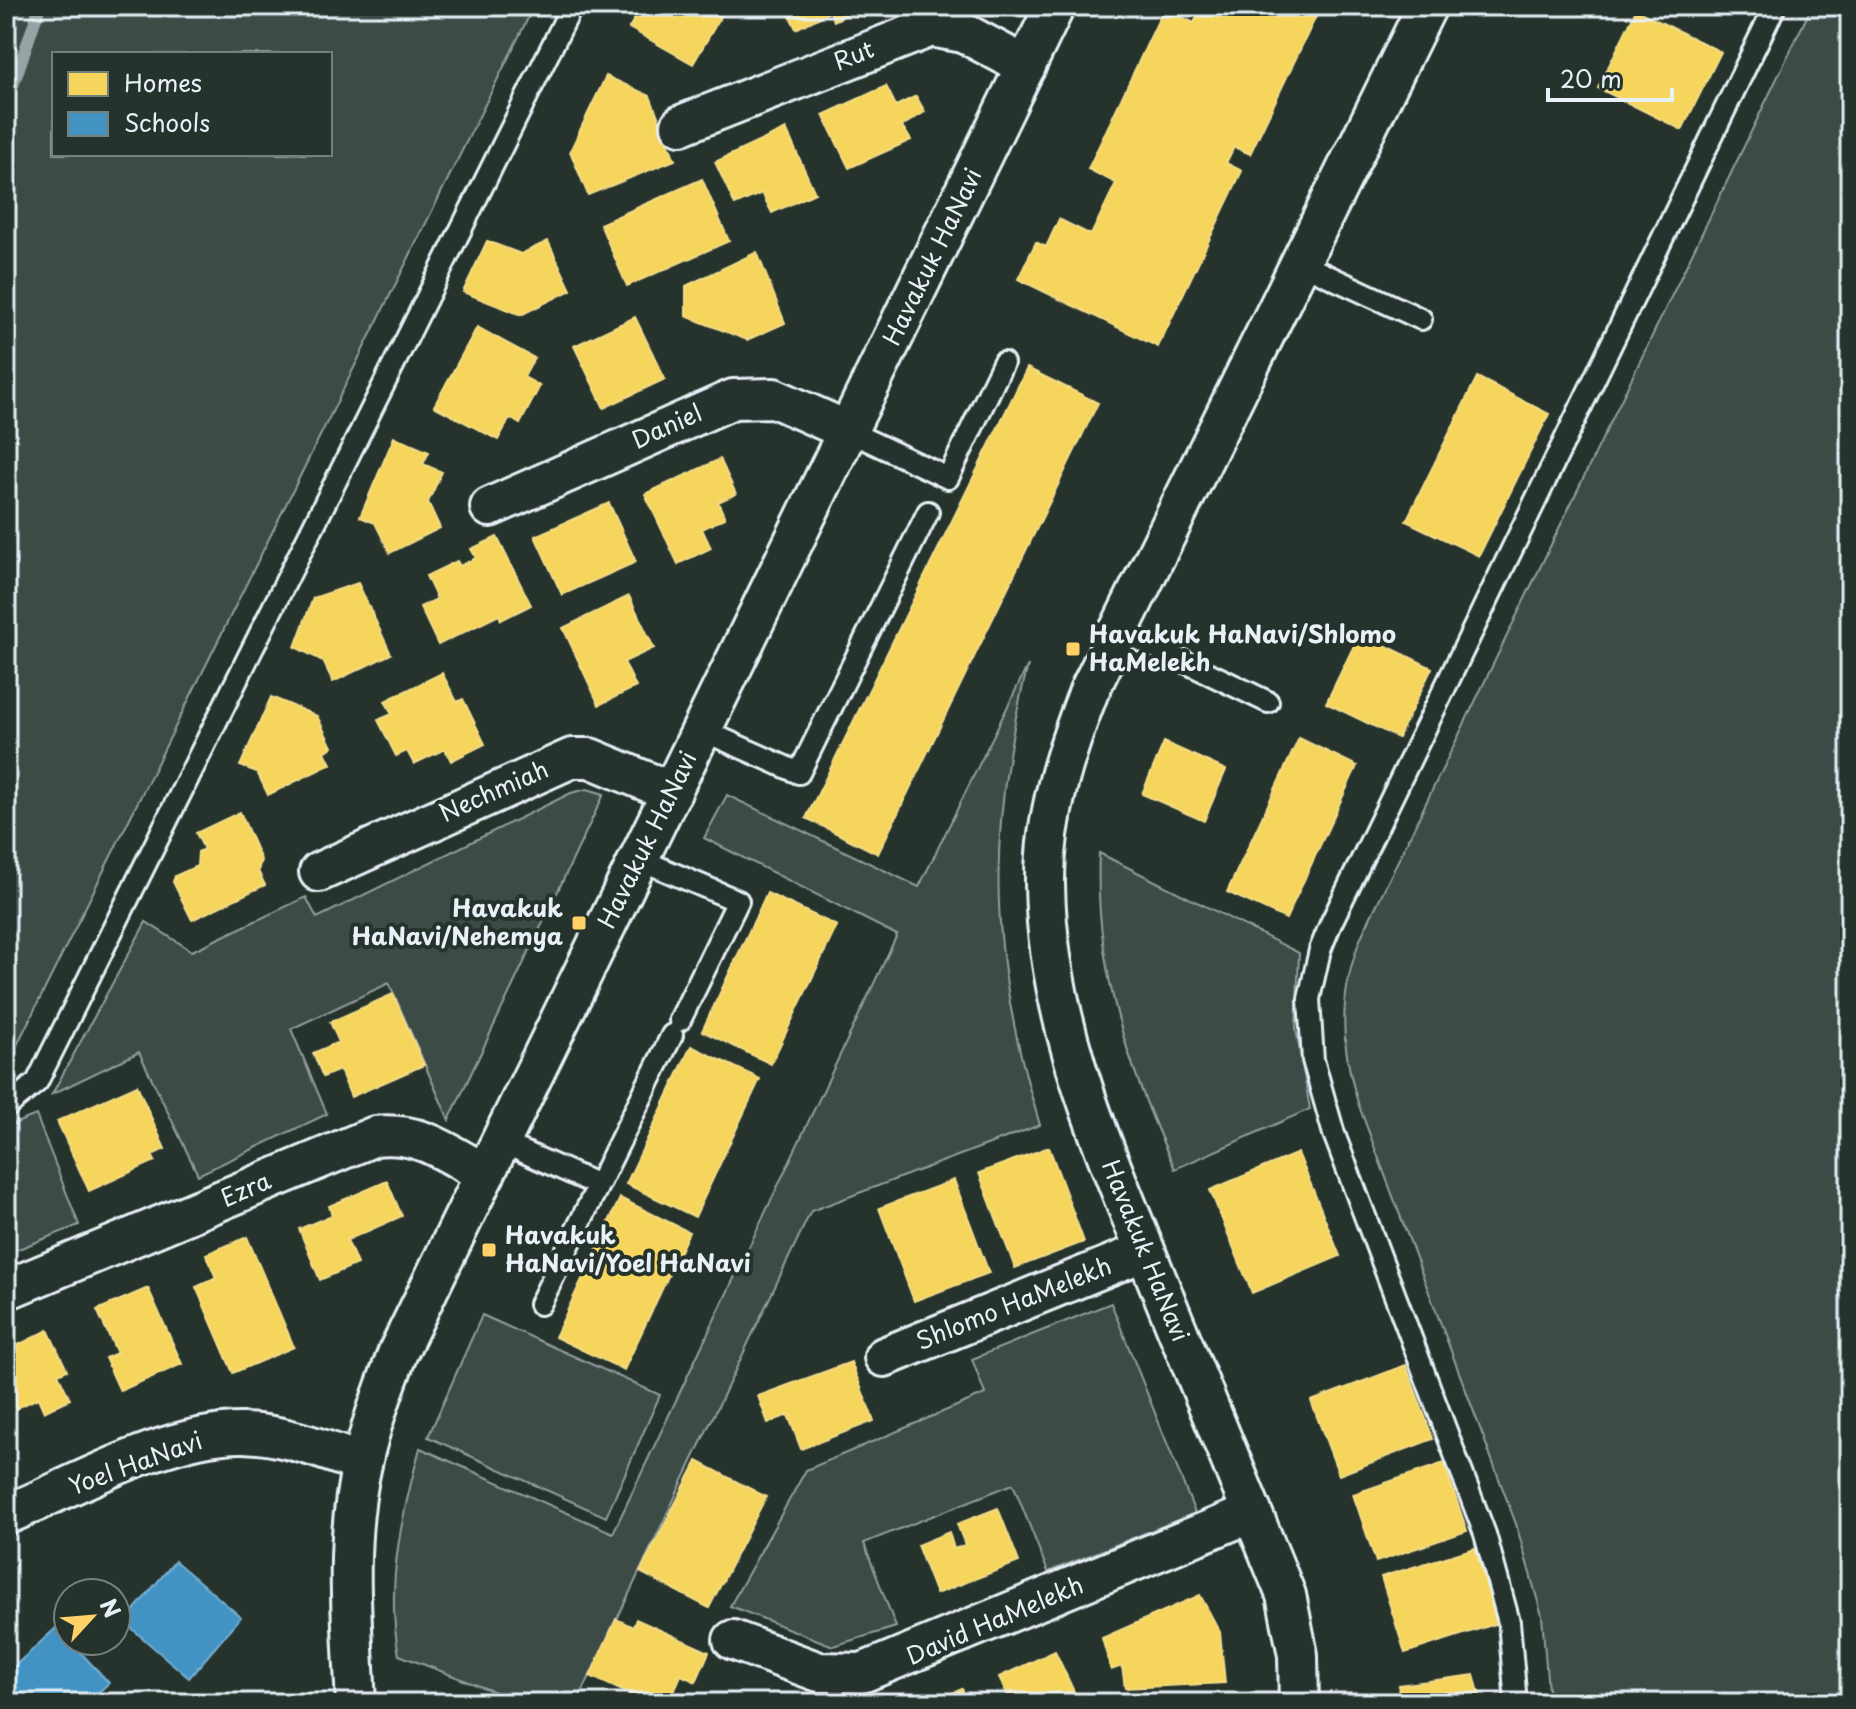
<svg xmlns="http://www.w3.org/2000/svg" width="1856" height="1709" font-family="'Playpen Sans',sans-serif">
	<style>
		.green { fill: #3e4b47; stroke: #939ea0; stroke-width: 2; fill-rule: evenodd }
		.homes { fill: #f6d55c; stroke: #f2dd8b; stroke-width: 2 }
		.schools { fill: #4393c3; stroke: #74afd3; stroke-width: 2 }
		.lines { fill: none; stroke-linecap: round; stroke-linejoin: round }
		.stream { stroke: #98a3a5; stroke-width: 12 }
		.lane-casing { stroke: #e8f1f8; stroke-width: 26 }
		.street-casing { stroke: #e8f1f8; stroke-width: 44 }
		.lane { stroke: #26332d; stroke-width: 20 }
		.street { stroke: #26332d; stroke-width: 38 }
		.poi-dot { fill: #ffd166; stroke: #26332d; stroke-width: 3 }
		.labels { text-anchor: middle; stroke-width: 8; stroke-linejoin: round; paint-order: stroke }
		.street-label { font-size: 24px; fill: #e8f1f8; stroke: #26332d }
		.poi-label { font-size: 24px; font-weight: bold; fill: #e8f1f8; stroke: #26332d; text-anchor: start }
	</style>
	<rect width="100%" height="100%" fill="#26332d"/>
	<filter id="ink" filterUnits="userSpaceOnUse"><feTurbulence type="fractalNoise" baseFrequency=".0125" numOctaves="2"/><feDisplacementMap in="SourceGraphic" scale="16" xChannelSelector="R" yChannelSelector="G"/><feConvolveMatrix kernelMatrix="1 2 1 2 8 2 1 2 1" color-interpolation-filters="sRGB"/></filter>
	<g filter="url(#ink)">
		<!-- green -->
		<g class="green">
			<path d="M6,6H534L6,1067ZM330,54V154H54V54Z"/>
			<path d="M1812,6H1850V1703H1549L1542,1616L1516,1524L1359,1106C1340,1045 1338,996 1361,937Z"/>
			<path d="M1028,665C985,833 989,960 1040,1125L811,1211L580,1697L513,1699L399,1655C385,1586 402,1515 420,1448L613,1533L897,935L704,838L727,795L919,887Z"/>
			<path d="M587,789L604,794L449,1120L389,983L291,1029L327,1114L198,1175L139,1052L52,1094L146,922L192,951L306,897L317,918L571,793Z"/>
			<path d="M1099,853L1299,953L1296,1029L1310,1109L1175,1169C1128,1068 1094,965 1099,853Z"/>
			<path d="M36,1115L79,1225L6,1254V1127Z"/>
			<path d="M1111,1303L1195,1513L1048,1572L1013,1484L864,1543L896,1627L833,1646L730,1606L806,1470L985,1394L972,1359Z"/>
			<path d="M482,1315L660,1395L606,1517L428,1437Z"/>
		</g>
		<!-- homes -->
		<g class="homes">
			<path d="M642,6H727L693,64L629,28Z"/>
			<path d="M785,6H864L834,21L830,12L796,29Z"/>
			<path d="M1202,6H1321L1250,154L1234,147L1226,163L1242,171L1158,347L1018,279L1036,242L1046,247L1059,219L1091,235L1116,183L1088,169L1164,8L1194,23Z"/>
			<path d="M1636,10L1721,52L1682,130L1598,88Z"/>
			<path d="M606,76L650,96L675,160L588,195L570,151Z"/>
			<path d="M886,86L896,106L916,96L925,112L902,126L911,140L849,168L823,115Z"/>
			<path d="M786,129L815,193L772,213L762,193L735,205L715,162Z"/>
			<path d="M702,179L729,241L627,286L600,224Z"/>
			<path d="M487,241L521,254L548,241L571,290L521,315L463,292Z"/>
			<path d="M757,252L785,323L747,340L686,316V286Z"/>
			<path d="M635,317L665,379L604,408L574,346Z"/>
			<path d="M477,327L534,358L524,377L540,386L520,424L510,418L498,440L434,406Z"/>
			<path d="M1027,368L1098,403L878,854L806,818Z"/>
			<path d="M1477,377L1549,414L1479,556L1406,521Z"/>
			<path d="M394,437L429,452L423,464L442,472L428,502L440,528L390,553L375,523L360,517Z"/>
			<path d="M720,459L736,494L718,502L725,518L702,529L711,548L678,564L645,494Z"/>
			<path d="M609,503L636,562L562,595L535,536Z"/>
			<path d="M497,537L531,605L501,620L499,615L438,645L420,607L437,599L426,576L457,561L460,566L476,558L471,549Z"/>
			<path d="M358,583L391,654L333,682L323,661L295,647L313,598Z"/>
			<path d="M629,596L654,648L624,662L636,687L599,705L563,628Z"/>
			<path d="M1360,633L1432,668L1398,738L1326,703Z"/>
			<path d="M442,673L457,702L463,699L485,744L451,761L445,749L414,764L407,751L396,756L378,720L392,714L385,701Z"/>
			<path d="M271,697L317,716L332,747L325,752L331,764L268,795L257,772L240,766Z"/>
			<path d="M1299,738L1357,766L1286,919L1227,892Z"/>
			<path d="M1164,742L1226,770L1204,821L1142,794Z"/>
			<path d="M240,812L261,860L258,871L265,885L192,920L173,882L175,876L197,866L198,852L204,849L196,833Z"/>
			<path d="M767,893L837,926L771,1064L702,1031Z"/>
			<path d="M393,994L424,1065L351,1097L340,1070L323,1077L313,1053L339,1042L330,1022Z"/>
			<path d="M691,1046L760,1079L695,1217L626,1184Z"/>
			<path d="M137,1085L165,1149L152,1155L155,1161L89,1191L57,1121Z"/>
			<path d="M1049,1147L1084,1242L1015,1268L979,1173Z"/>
			<path d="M1298,1153L1340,1256L1252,1293L1210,1190Z"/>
			<path d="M954,1180L989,1273L914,1301L879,1208Z"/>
			<path d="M387,1181L402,1216L347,1240L357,1264L320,1280L299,1229L332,1215L329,1206Z"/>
			<path d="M620,1198L689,1232L624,1370L555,1337Z"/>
			<path d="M247,1237L294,1347L233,1373L196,1287L216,1278L206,1254Z"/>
			<path d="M148,1288L182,1364L120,1391L105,1358L117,1353L97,1310Z"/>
			<path d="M48,1330L67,1370L58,1374L70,1399L44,1412L38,1398L11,1411L6,1401V1351Z"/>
			<path d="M851,1362L874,1421L801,1449L788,1415L768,1423L758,1396Z"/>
			<path d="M1406,1365L1433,1439L1339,1475L1311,1401Z"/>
			<path d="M697,1461L766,1497L709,1608L640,1572Z"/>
			<path d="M1444,1463L1467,1531L1376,1562L1353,1494Z"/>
			<path d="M998,1508L1019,1562L936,1594L917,1545L949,1532L954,1549L965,1545L957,1524Z"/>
			<path d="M1475,1548L1498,1623L1405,1653L1381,1577Z"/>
			<path d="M1200,1595L1220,1632L1225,1683L1125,1688L1122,1666L1111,1670L1102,1638Z"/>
			<path d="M616,1619L633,1627L636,1619L709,1652L696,1682L681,1675L669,1703H649L590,1676Z"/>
			<path d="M1055,1651L1076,1696L1060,1703H1011L999,1677Z"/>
			<path d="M1474,1675L1482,1703H1397L1399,1685Z"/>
			<path d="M962,1689L968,1702L973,1699L975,1703H929Z"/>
		</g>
		<!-- schools -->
		<g class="schools">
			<path d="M175,1561L241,1617L189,1678L124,1622Z"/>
			<path d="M57,1627L109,1683L87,1703H6V1674Z"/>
		</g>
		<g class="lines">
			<!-- stream -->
			<path class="stream" d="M6,106L40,6"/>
			<defs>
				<g id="lane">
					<path d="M1300,263L1421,319"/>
					<path d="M848,431L948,478L1003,363"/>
					<path d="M1119,630L1268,702"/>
					<path d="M702,730L799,773L928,512"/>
					<path d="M639,859L738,901L680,1020"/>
					<path d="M6,1107L37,1082L572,6"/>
					<path d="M501,1142L598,1185"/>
					<path d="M540,1304L672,1035"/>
					<path d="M1516,1703L1509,1622L1485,1534L1334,1134L1313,1060L1309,999L1320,950L1331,923L1775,6"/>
				</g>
				<g id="street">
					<path d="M681,125L931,27L964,33L1026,66"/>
					<path d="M490,507L733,399L774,398L848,431"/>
					<path d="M319,872L572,758H590L672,792"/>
					<path d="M6,1290L375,1136C421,1131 447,1153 485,1174"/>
					<path d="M884,1357L1145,1251"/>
					<path d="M6,1515C74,1486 169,1432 243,1433C285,1434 323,1450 362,1463"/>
					<path d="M733,1640L819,1672L862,1673L1251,1513"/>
					<path d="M356,1703C352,1624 344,1542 362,1464C370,1426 384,1389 398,1352L1055,6"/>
					<path d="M1299,1703L1298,1655L1286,1595C1241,1484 1194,1372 1149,1260C1099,1138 1047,1017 1045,884C1044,817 1065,753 1089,691L1427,6"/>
				</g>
			</defs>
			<!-- lane casing -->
			<use href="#lane" class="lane-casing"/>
			<!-- street casing -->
			<use href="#street" class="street-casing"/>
			<!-- lane -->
			<use href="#lane" class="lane"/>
			<!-- street -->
			<use href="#street" class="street"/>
		</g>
	</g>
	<!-- markers -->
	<g class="poi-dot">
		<rect x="1065" y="641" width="16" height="16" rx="4"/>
		<rect x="571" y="915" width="16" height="16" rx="4"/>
		<rect x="481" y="1242" width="16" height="16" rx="4"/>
	</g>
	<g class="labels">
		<!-- street labels -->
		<g class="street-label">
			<text transform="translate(854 56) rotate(-22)" y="8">Rut</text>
			<text transform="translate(933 257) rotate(-64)" y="8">Havakuk HaNavi</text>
			<text transform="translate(667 427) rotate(-24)" y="8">Daniel</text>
			<text transform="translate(494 792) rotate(-24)" y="8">Nechmiah</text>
			<text transform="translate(648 840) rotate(-64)" y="8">Havakuk HaNavi</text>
			<text transform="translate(246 1190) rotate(-23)" y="8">Ezra</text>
			<text transform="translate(1145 1251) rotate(68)" y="8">Havakuk HaNavi</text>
			<text transform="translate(1014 1304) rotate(-22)" y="8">Shlomo HaMelekh</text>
			<text transform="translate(136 1464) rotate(-20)" y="8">Yoel HaNavi</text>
			<text transform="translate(995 1621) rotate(-23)" y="8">David HaMelekh</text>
		</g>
		<!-- poi labels -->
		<g class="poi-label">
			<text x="1089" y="643">Havakuk HaNavi/Shlomo<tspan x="1089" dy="28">HaMelekh</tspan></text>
			<text x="563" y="917" text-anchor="end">Havakuk<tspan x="563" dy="28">HaNavi/Nehemya</tspan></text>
			<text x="505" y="1244">Havakuk<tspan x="505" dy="28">HaNavi/Yoel HaNavi</tspan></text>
		</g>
	</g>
	<!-- margin -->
	<rect width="1856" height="1709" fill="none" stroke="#26332d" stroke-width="32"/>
	<rect x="16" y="16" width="1824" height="1677" fill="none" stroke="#e8f1f8" stroke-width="3" filter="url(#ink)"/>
	<!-- legend -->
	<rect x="52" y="52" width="280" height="104" fill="#26332d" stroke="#747f7e" stroke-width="2"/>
	<rect x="68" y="72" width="40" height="24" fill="#f6d55c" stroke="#747f7e" stroke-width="2"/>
	<text x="124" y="92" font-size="24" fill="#e8f1f8">Homes</text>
	<rect x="68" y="112" width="40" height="24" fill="#4393c3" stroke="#747f7e" stroke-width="2"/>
	<text x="124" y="132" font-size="24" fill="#e8f1f8">Schools</text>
	<!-- north arrow -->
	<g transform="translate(92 1617) rotate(64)"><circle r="38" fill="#26332d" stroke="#747f7e" stroke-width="2"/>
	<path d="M0-6L14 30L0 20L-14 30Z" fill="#ffd166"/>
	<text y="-12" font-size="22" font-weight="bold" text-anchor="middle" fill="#e8f1f8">N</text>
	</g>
	<!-- scale -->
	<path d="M1548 88v12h124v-12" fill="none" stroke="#e8f1f8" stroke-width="4"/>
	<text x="1560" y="88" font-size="24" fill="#e8f1f8" stroke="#26332d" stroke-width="6" paint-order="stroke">20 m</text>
</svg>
